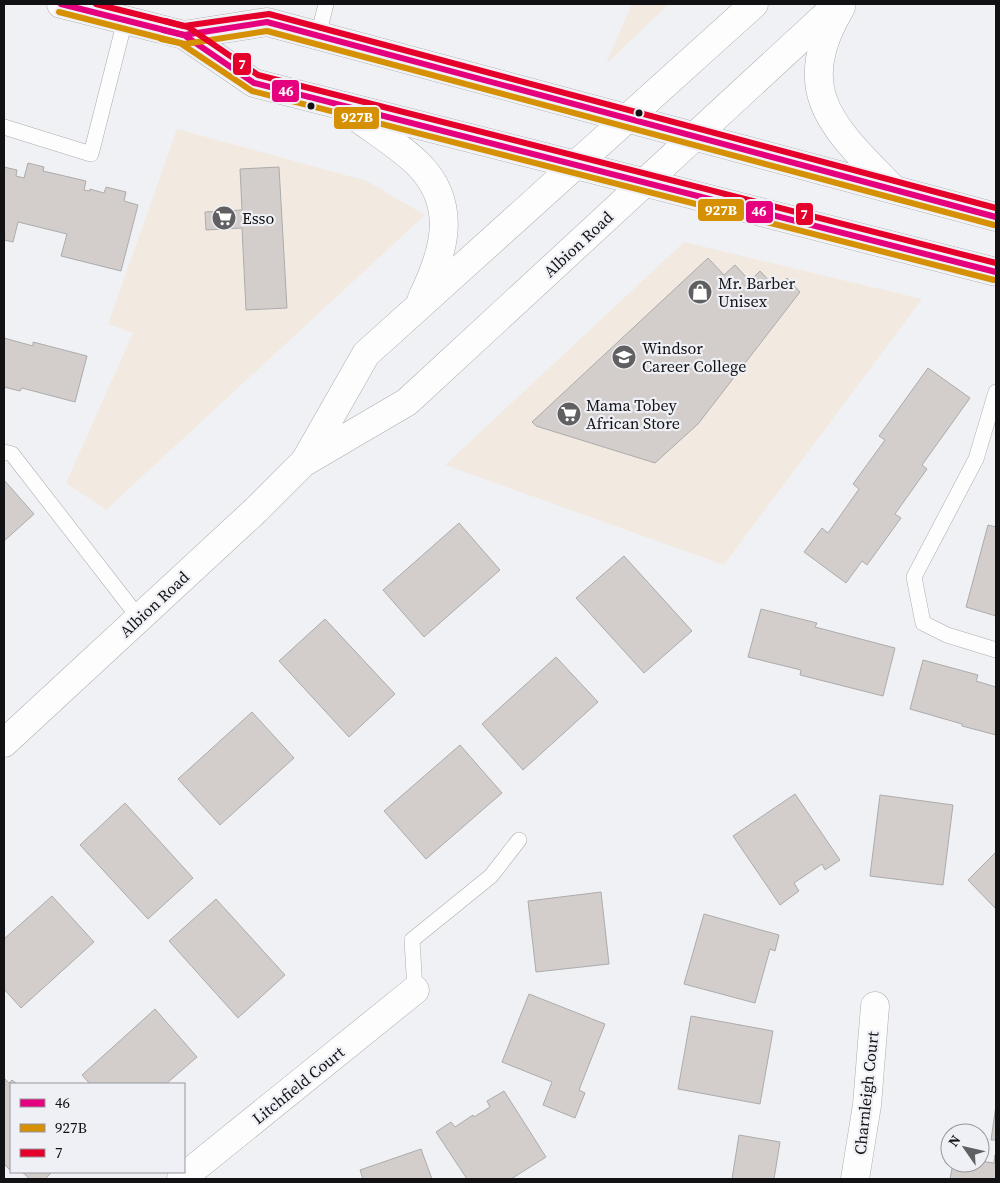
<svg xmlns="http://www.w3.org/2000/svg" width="1000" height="1183" font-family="'Source Serif 4',serif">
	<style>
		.commercial { fill: #f2eae1 }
		.building { fill: #d3cdcb; stroke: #acacac }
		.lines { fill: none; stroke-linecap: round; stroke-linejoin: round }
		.lane-casing { stroke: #acadaf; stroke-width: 16 }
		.street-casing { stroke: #acadaf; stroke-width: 29 }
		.secondary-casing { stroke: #acadaf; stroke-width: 29 }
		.lane { stroke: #fdfdfd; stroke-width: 15 }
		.street { stroke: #fdfdfd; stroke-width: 28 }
		.secondary { stroke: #fdfdfd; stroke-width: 28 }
		.bus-1-casing { stroke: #eff0f5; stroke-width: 10 }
		.bus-2-casing { stroke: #eff0f5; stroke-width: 10 }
		.bus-3-casing { stroke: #eff0f5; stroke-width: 10 }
		.bus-1 { stroke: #e5007d; stroke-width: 6 }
		.bus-2 { stroke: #d59003; stroke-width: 6 }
		.bus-3 { stroke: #e4002b; stroke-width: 6 }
		.bus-dot { fill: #121214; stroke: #eff0f5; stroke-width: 2 }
		.labels { text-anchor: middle; stroke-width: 4.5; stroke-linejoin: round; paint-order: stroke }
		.poi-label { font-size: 16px; fill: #121214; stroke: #eff0f5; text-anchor: start }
		.street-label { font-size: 16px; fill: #121214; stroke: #eff0f5 }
		.line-badge { stroke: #eff0f5; stroke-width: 2 }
		.badge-label { font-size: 14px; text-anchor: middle; font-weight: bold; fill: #fff }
	</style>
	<rect width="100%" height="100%" fill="#f0f1f4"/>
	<!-- commercial -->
	<g class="commercial">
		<path d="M632,4H669L606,64Z"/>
		<path d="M177,129L367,181L425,215L106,510L66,483L133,333L108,324Z"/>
		<path d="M684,242L922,299L724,565L445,465Z"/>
	</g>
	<!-- building -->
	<g class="building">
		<path d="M28,163L44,167L43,171L86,181L84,190L90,191V189L104,193L106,187L126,192L124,201L138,205L121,271L61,256L67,234L18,222L13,242L4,240V167L17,170L16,176L24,178Z"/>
		<path d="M279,167L287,308L246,310L242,228L206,230L205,212L242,210L240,169Z"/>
		<path d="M708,258L724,275L735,265L750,281L760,271L776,288L787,278L800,292L698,424L655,463L536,426L532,422Z"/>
		<path d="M4,338L33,346V342L87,356L75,402L22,388L20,391L4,387Z"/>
		<path d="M928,368L970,398L922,465L927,469L895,514L901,518L867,565L862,561L846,583L804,552L822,528L828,533L859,489L853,484L885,440L879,436Z"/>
		<path d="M4,480L34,514L4,541Z"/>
		<path d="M459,523L500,570L424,637L383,590Z"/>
		<path d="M988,525L996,527V616L966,607Z"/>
		<path d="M624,556L692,631L644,673L576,598Z"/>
		<path d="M761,609L817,623L815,627L895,648L883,696L800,675L801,670L748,657Z"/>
		<path d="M325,619L395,694L349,737L279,661Z"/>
		<path d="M556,657L598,702L523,770L482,724Z"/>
		<path d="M923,660L978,675L976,681L996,687V735L962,726V724L910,709Z"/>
		<path d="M252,712L294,758L220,825L178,779Z"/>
		<path d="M460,745L502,793L426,859L384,811Z"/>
		<path d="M795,794L840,860L825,870L822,864L794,883L799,891L780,905L733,836Z"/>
		<path d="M880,795L953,805L943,885L870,876Z"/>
		<path d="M125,803L193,878L148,919L80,845Z"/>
		<path d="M996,852V909L968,880Z"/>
		<path d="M601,892L609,964L536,972L528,901Z"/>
		<path d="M52,896L94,942L21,1008L4,989V939Z"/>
		<path d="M216,899L285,975L238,1018L169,941Z"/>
		<path d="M704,914L779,935L775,951L770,949L755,1003L684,984Z"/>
		<path d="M529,994L605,1024L579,1090L585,1093L575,1118L543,1105L552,1082L502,1062Z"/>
		<path d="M155,1009L197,1057L166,1084H90L82,1075Z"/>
		<path d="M691,1016L773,1031L760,1104L678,1089Z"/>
		<path d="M4,1078L9,1083L12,1080L17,1084H11V1168L10,1170L4,1164Z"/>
		<path d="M504,1091L546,1157L511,1179H467L436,1132L451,1122L455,1127L473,1115L474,1117L490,1107L487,1101Z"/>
		<path d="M996,1105V1140H991Z"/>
		<path d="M739,1135L780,1142L774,1179H732Z"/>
		<path d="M421,1149L432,1179H363L360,1170Z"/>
		<path d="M995,1155L996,1179H950L953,1163H980V1161L994,1163Z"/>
		<path d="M22,1172H52L45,1179H30Z"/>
	</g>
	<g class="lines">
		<defs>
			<g id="lane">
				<path d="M318,36L326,4"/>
				<path d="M4,127L91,154L125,20"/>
				<path d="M996,392L976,459L914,577L923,623L947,635L996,650"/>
				<path d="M4,452L12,454L139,618"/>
				<path d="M415,990L412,940L491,876L519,840"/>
			</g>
			<g id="street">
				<path d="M181,1179L415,990"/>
				<path d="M855,1179L867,1105L875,1006"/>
			</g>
			<g id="secondary">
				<path d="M61,4L184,35L254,83L996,272"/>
				<path d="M841,7C790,93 835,129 893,189"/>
				<path d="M184,35L267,22L996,217"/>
				<path d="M351,113C373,130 399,145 418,164C459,205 444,253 422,298"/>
				<path d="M305,461L366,354L754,4"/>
				<path d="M4,743L256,510L303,463L407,402L838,4"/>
			</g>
		</defs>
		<!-- lane casing -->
		<use href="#lane" class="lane-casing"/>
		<!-- street casing -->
		<use href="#street" class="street-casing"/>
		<!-- secondary casing -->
		<use href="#secondary" class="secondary-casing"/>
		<!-- lane -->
		<use href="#lane" class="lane"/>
		<!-- street -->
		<use href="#street" class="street"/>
		<!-- secondary -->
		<use href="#secondary" class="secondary"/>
		<defs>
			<g id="bus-1">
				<path d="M61,4L184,35L254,83L996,272"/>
				<path d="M163,30L184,35L267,22L996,217"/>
			</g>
			<g id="bus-2">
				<path d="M59,12L180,43L252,91L994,280"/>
				<path d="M161,39L185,44L267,31L994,225"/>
			</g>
			<g id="bus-3">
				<path d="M96,4L188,27L258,75L996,263"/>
				<path d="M165,21L184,26L269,14L996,208"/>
			</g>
		</defs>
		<!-- bus-1 casing -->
		<use href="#bus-1" class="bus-1-casing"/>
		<!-- bus-2 casing -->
		<use href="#bus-2" class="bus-2-casing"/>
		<!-- bus-3 casing -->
		<use href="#bus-3" class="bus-3-casing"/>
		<!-- bus-1 -->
		<use href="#bus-1" class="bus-1"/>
		<!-- bus-2 -->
		<use href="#bus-2" class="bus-2"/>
		<!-- bus-3 -->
		<use href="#bus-3" class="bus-3"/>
	</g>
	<!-- icons -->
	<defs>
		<symbol id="supermarket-disc" viewBox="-11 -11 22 22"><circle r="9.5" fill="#606062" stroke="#eff0f5"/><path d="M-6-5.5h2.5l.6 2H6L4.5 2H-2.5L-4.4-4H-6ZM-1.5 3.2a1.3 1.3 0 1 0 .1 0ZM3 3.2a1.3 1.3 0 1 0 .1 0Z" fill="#fff"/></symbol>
		<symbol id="shop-disc" viewBox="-11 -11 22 22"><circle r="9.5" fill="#606062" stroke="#eff0f5"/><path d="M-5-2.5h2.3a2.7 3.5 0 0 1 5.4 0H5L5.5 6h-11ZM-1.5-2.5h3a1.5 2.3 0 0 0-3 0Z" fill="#fff"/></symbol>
		<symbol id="university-disc" viewBox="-11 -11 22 22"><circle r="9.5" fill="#606062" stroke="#eff0f5"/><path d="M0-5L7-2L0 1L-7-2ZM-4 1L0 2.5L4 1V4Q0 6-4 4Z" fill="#fff"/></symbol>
	</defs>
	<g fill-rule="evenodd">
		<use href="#supermarket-disc" x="210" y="204" width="28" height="28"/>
		<use href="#shop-disc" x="686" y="278" width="28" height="28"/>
		<use href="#university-disc" x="610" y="343" width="28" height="28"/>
		<use href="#supermarket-disc" x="555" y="400" width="28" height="28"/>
	</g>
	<!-- markers -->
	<g class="bus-dot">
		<circle cx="311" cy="106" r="4.5"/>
		<circle cx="639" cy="113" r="4.5"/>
	</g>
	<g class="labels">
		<!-- poi labels -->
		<g class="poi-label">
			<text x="242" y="224">Esso</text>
			<text x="718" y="289">Mr. Barber<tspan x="718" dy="18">Unisex</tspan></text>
			<text x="642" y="354">Windsor<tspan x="642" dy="18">Career College</tspan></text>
			<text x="586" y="411">Mama Tobey<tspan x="586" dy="18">African Store</tspan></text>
		</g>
		<!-- street labels -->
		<g class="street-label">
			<text transform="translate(578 244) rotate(-43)" y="6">Albion Road</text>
			<text transform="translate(154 604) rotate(-43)" y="6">Albion Road</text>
			<text transform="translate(298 1085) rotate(-39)" y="6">Litchfield Court</text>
			<text transform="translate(866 1093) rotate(-84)" y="6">Charnleigh Court</text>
		</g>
	</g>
	<g class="line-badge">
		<rect x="232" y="52" width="20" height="24" rx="5" fill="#e4002b"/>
		<rect x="271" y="79" width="29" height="24" rx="5" fill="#e5007d"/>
		<rect x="333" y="106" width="47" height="24" rx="5" fill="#d59003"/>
		<rect x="697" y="198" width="48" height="24" rx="5" fill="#d59003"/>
		<rect x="745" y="200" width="29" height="24" rx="5" fill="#e5007d"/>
		<rect x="795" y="202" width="19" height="24" rx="5" fill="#e4002b"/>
	</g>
	<g class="badge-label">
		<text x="242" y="69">7</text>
		<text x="286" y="96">46</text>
		<text x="357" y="122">927B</text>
		<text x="721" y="215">927B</text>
		<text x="759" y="216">46</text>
		<text x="804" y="219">7</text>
	</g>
	<!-- border -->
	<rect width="1000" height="1183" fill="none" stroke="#121214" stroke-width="10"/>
	<!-- legend -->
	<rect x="10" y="1083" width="175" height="90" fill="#eff0f5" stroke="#97979b"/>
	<rect x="20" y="1099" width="25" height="8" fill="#e5007d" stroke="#97979b"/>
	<text x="55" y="1108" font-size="15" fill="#121214">46</text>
	<rect x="20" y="1124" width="25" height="8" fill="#d59003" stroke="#97979b"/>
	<text x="55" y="1133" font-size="15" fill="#121214">927B</text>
	<rect x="20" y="1149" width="25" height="8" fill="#e4002b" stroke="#97979b"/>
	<text x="55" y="1158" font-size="15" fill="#121214">7</text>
	<!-- north arrow -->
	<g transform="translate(965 1148) rotate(304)"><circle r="24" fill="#eff0f5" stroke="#97979b"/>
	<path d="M0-4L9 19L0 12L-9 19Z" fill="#606062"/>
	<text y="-8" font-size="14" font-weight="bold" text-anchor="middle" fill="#121214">N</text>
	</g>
</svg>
